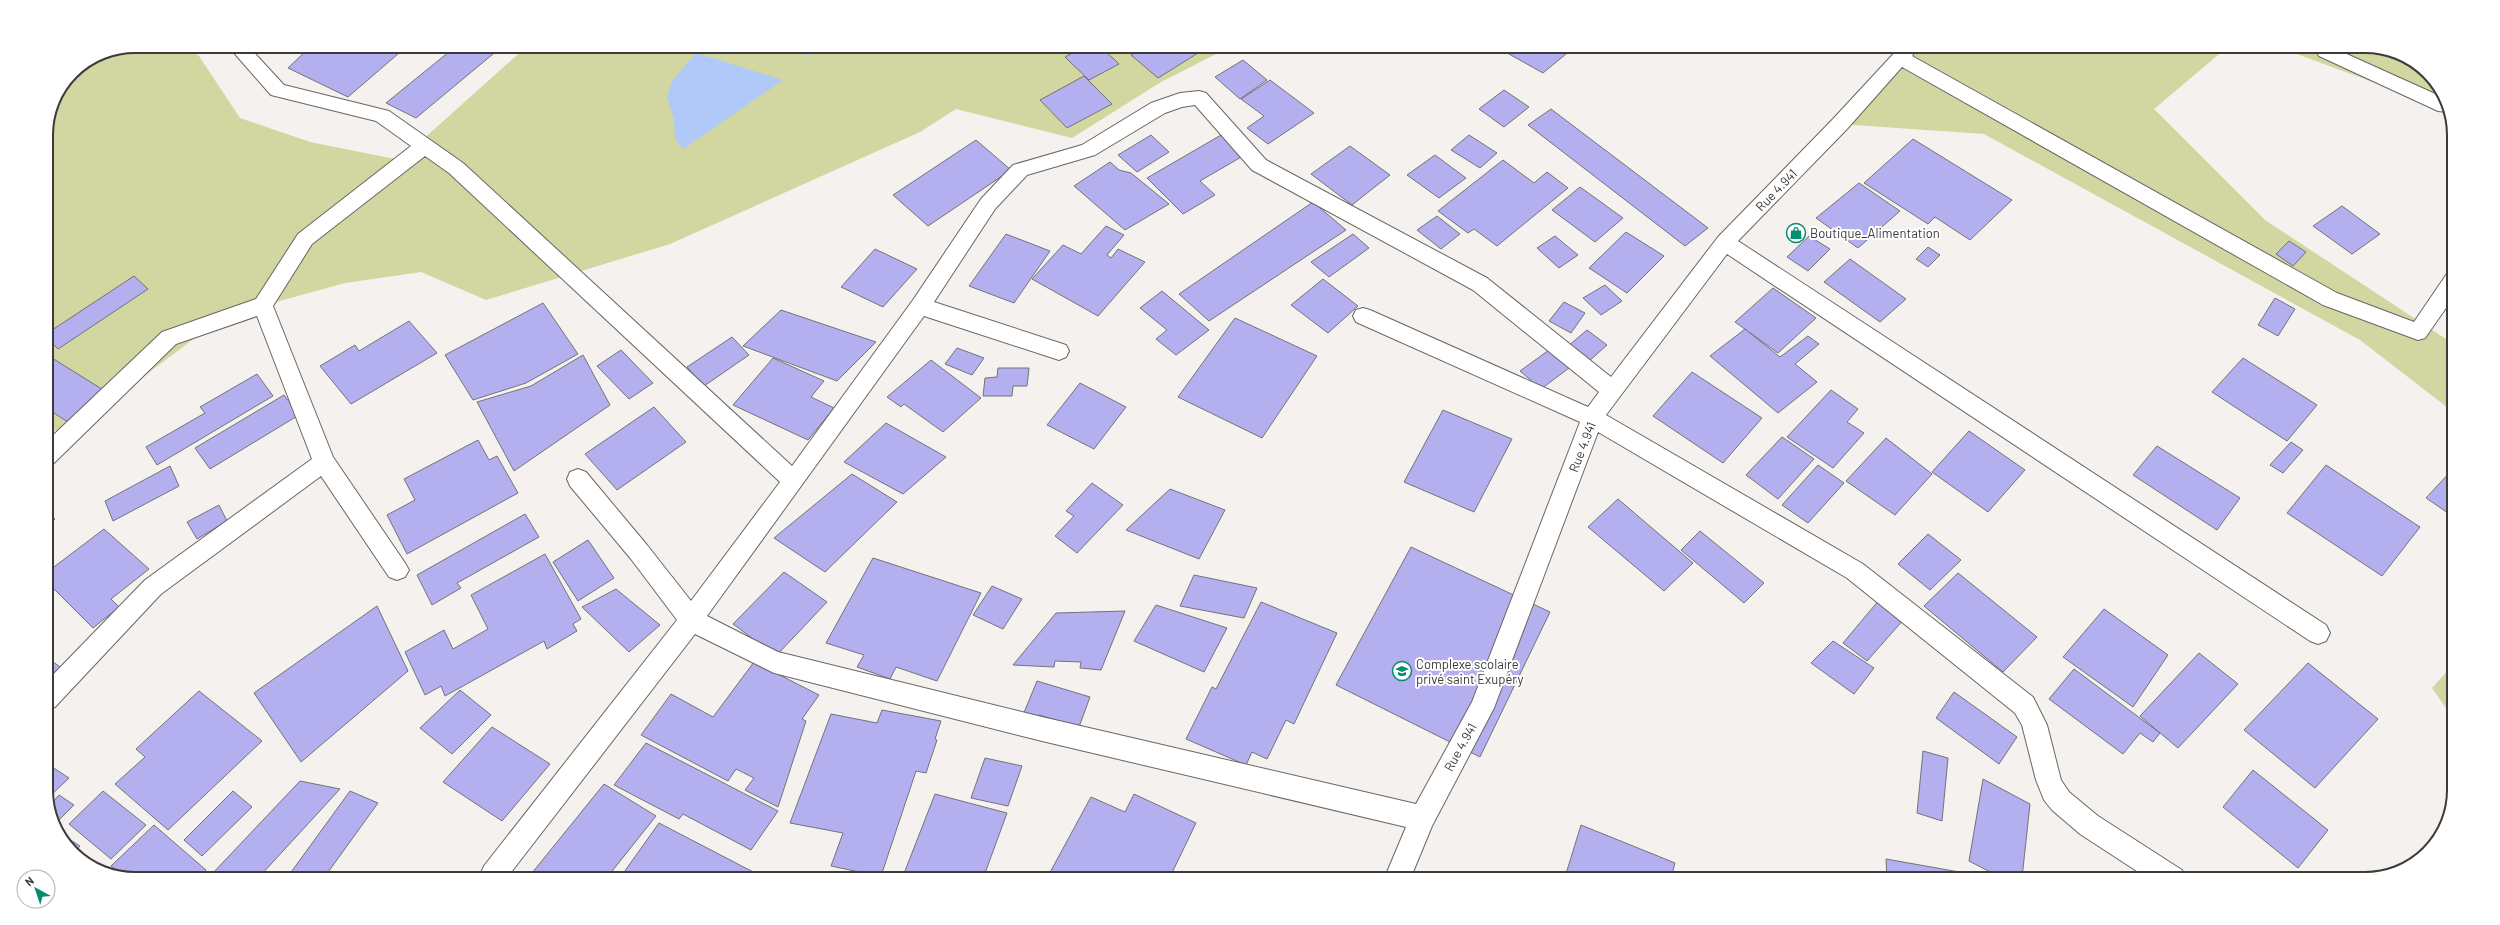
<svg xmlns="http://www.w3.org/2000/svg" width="2500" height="925" font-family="Barlow,sans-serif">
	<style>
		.green { fill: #d2d6a0 }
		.water { fill: #b0c9f8 }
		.building { fill: #b4afee; stroke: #737377 }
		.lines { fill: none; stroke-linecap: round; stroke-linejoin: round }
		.street-casing { stroke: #696663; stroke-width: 2 }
		.street { fill: #fff; fill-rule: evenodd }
		.labels { text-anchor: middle; stroke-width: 4; stroke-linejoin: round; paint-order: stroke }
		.street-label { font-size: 13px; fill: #3c3b39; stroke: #fff }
		.poi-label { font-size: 13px; fill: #3c3b39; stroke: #fff; text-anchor: start }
		.rim { fill: none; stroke: #3c3b39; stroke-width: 2 }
	</style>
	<rect width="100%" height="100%" fill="#f5f1ee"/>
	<!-- green -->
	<g class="green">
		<path d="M135,46H186L199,56L240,118L310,142L400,160L526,47L1219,48L1222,51L1161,82L1072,138L956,109L920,132L670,244L486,300L421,272L345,283L258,307L200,334L143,377L55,431L46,423V129L55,96L72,72L101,53Z"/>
		<path d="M1907,50H2224L2154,109L2265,220L2452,343V411L2360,340L1984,134L1840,124Z"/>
		<path d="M2286,50L2393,51L2435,81L2446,109Z"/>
		<path d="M2450,668V714L2432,688Z"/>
	</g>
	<!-- water -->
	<g class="water">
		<path d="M771,47H833L808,55L773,50Z"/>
		<path d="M696,53L783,80L683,149L675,138L674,119L667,97L672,81Z"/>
	</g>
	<!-- building -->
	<g class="building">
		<path d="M311,46L406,47L348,97L288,68Z"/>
		<path d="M455,47H476L493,54L416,118L386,103Z"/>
		<path d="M1081,48H1102L1119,64L1089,80L1065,57Z"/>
		<path d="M1144,48H1192L1198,53L1158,78L1131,55Z"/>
		<path d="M1500,49H1572L1543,73Z"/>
		<path d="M1243,60L1267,80L1240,99L1215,77Z"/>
		<path d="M1084,76L1112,104L1067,128L1040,100Z"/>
		<path d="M1270,80L1314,113L1268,144L1247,128L1264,116L1241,99Z"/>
		<path d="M1504,90L1529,107L1504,127L1479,109Z"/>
		<path d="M1551,109L1708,228L1685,246L1528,125Z"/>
		<path d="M1151,135L1169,152L1137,172L1118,155Z"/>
		<path d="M1221,135L1243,156L1200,181L1215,195L1183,214L1147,178Z"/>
		<path d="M1469,135L1497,153L1480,168L1451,150Z"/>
		<path d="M1913,139L2012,200L1970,240L1935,217L1928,224L1864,183Z"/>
		<path d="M976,140L1011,170L928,226L893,195Z"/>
		<path d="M1350,146L1390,175L1352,205L1311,174Z"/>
		<path d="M1435,155L1466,178L1439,198L1407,175Z"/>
		<path d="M1503,160L1534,183L1547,172L1568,188L1497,246L1474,229L1468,233L1438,211Z"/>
		<path d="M1110,162L1119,170L1131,173L1169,204L1125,230L1074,186Z"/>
		<path d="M1859,183L1900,211L1858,248L1816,218Z"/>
		<path d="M1580,187L1623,218L1595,242L1552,210Z"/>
		<path d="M1313,202L1346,230L1209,321L1179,294Z"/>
		<path d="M2342,206L2380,234L2352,254L2313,226Z"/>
		<path d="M1437,216L1460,234L1441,249L1417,230Z"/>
		<path d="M1106,226L1124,235L1107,255L1111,258L1118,249L1145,262L1098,316L1032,279L1063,245L1081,254Z"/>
		<path d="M1626,232L1664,256L1627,293L1589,268Z"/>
		<path d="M1006,234L1050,251L1014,303L969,286Z"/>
		<path d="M1353,234L1369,248L1329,277L1311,262Z"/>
		<path d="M1555,236L1578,255L1559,268L1537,248Z"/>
		<path d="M1809,236L1830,249L1808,271L1787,257Z"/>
		<path d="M2289,241L2306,252L2293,266L2276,254Z"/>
		<path d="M1928,247L1940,255L1928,267L1916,259Z"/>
		<path d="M875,249L917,269L883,307L841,287Z"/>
		<path d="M1850,259L1906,299L1880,322L1824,282Z"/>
		<path d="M134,276L148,289L58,349L46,337V334Z"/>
		<path d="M1323,279L1358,306L1328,333L1291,305Z"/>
		<path d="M1605,285L1622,301L1601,315L1583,298Z"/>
		<path d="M1773,288L1816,318L1778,353L1735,322Z"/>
		<path d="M1162,291L1209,330L1176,355L1156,339L1167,330L1140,308Z"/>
		<path d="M2275,298L2295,309L2278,336L2258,325Z"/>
		<path d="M1564,302L1585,313L1571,333L1549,321Z"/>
		<path d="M543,303L578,354L526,383L473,400L445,355Z"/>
		<path d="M781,310L876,342L837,381L743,346Z"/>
		<path d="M1235,318L1317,356L1262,438L1178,397Z"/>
		<path d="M409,321L437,353L351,404L320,366L355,345L359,351Z"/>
		<path d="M1745,329L1780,357L1808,336L1819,344L1795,364L1817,382L1778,413L1710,356Z"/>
		<path d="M1587,330L1607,345L1587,363L1567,347Z"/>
		<path d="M732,337L749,355L704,386L687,367Z"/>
		<path d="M957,348L984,358L972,375L945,364Z"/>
		<path d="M621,350L653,383L629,399L597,366Z"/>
		<path d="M1549,350L1569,368L1541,389L1520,371Z"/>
		<path d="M583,355L610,405L514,471L477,402L531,386Z"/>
		<path d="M52,358L105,391L68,422L46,408V364Z"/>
		<path d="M773,358L824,381L811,397L834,408L808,440L733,405Z"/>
		<path d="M2243,358L2317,405L2287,441L2212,392Z"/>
		<path d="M931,360L981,398L943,432L904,404L901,407L887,397Z"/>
		<path d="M998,368H1029L1027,386H1013L1012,396H983L985,378L997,377Z"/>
		<path d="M1692,372L1762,418L1723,463L1653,416Z"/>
		<path d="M257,374L273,396L157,465L146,447L205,413L200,407Z"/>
		<path d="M1080,383L1126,407L1094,449L1047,425Z"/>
		<path d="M1831,390L1858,409L1847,422L1864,433L1833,468L1787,437Z"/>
		<path d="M284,395L299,415L210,469L195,448Z"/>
		<path d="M654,407L686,442L617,490L585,454Z"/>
		<path d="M1443,410L1512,439L1474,512L1404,482Z"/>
		<path d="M886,423L946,457L903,494L844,462Z"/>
		<path d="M1969,431L2025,470L1988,512L1932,472Z"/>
		<path d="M1782,437L1814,459L1778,499L1746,475Z"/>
		<path d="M1886,438L1932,474L1895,515L1846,481Z"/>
		<path d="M478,440L489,460L497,456L518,493L407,554L387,515L415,500L404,479Z"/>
		<path d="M2291,442L2303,450L2283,473L2270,465Z"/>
		<path d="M2157,446L2240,498L2217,530L2133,475Z"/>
		<path d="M1818,465L1844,483L1808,523L1782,505Z"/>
		<path d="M2326,465L2420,527L2382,576L2287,513Z"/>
		<path d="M170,466L179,486L113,521L105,501Z"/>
		<path d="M2452,470L2451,515L2426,498Z"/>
		<path d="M852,474L897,502L825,572L774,538Z"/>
		<path d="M1092,483L1123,505L1077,553L1055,536L1074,516L1066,511Z"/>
		<path d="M1170,489L1225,510L1199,559L1126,530Z"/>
		<path d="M1618,499L1693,563L1664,591L1588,527Z"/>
		<path d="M219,505L227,521L197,539L187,522Z"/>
		<path d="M46,513L55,519L46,526Z"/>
		<path d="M525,514L539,537L457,583L461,588L432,605L417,575Z"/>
		<path d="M104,529L149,569L111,599L119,607L93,628L46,581V573Z"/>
		<path d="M1700,531L1764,583L1744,603L1681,550Z"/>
		<path d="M1928,534L1961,560L1930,590L1898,564Z"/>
		<path d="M588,540L614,578L578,601L553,562Z"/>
		<path d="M1411,547L1550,612L1480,757L1336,685Z"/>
		<path d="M545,554L581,619L573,624L577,631L547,649L544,641L445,696L441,686L425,695L405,652L444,630L453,649L488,629L471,595Z"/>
		<path d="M873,558L981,593L937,681L896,667L890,679L857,667L864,655L826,643Z"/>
		<path d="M784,572L827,602L776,656L733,624Z"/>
		<path d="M1958,573L2037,637L2003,672L1924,606Z"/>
		<path d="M1194,575L1257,588L1244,618L1180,606Z"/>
		<path d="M992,586L1022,599L1003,629L973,615Z"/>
		<path d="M616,589L660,625L629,652L582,607Z"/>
		<path d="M1880,599L1905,618L1867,661L1843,643Z"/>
		<path d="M1261,602L1337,633L1294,724L1286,720L1267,759L1252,752L1246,765L1186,739L1212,687L1216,689Z"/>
		<path d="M1156,605L1227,628L1204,672L1134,641Z"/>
		<path d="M377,606L408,671L301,762L254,693Z"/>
		<path d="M2104,609L2168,655L2133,707L2063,657Z"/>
		<path d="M1125,611L1101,670L1080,668L1081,662L1055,661L1054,667L1013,665L1056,613Z"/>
		<path d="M1833,641L1874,668L1854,694L1811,663Z"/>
		<path d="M2199,653L2238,684L2178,748L2140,716Z"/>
		<path d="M46,657L66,671L46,689Z"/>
		<path d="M754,662L819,695L802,719L806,721L778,807L745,790L754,778L736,769L728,781L641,735L671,694L713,717Z"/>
		<path d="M2308,663L2378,719L2315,788L2244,730Z"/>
		<path d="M2074,669L2160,733L2153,742L2140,733L2123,754L2049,699Z"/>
		<path d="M1037,681L1090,697L1079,727L1039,715L1037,720L1023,715Z"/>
		<path d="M460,690L491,715L452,754L420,728Z"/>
		<path d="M199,691L262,741L168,830L115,784L145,757L136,749Z"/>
		<path d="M1954,692L2017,737L1999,764L1936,718Z"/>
		<path d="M882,710L941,721L935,739L937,740L926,773L916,771L881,876H878L831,866L843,833L790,823L831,714L877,723Z"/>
		<path d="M492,727L550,764L502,821L443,782Z"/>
		<path d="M646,743L778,811L751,850L683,814L679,819L614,785Z"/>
		<path d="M1923,751L1948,758L1942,821L1917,813Z"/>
		<path d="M985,758L1022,766L1008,806L971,798Z"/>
		<path d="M46,763L69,778L47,799L46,796Z"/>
		<path d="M2253,770L2328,830L2298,868L2223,807Z"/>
		<path d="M1983,779L2030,804L2022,878H2002L1969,861Z"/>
		<path d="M300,781L340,789L261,875H211Z"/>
		<path d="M604,784L656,816L609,875H535L532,873Z"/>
		<path d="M103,791L146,825L111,859L69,824Z"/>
		<path d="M233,791L252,807L202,856L184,840Z"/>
		<path d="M350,791L378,803L326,875H289Z"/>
		<path d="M935,794L1007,813L984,876H903Z"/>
		<path d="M1134,794L1196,823L1170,877L1048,876L1091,797L1125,812Z"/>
		<path d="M59,795L74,805L56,823L50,805Z"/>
		<path d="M659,823L759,875V876L622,875Z"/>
		<path d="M154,825L206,870L201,875L121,874L111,866Z"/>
		<path d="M1581,825L1675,863L1671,878L1565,877Z"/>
		<path d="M61,834L80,846L75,852L65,844Z"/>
		<path d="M1886,859L1965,873L1966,878H1887Z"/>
	</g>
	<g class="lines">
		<defs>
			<g id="street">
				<path d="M228,46H248L284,85L389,111L463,163L792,466L913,300L981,199L1013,165L1082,145L1151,103L1180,93L1199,91L1206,93L1266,160L1487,278L1611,377L1718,237L1833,119L1897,50H1916L1912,56L2337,293L2414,322L2446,275L2453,273V298L2425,338L2418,340L2323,305L1902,67L1847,129L1738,241L2326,625L2330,633L2326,641L2318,644L2310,641L1727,254L1606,415L1863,564L2033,697L2047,725L2061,780L2069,792L2098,816L2182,870L2186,879H2149L2080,834L2052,810L2044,800L2036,780L2022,725L2015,713L1847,578L1598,432L1494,708L1432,826L1411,877H1385L1406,827L1042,741L774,673L695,634L509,875H480L484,866L677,620L631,559L570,486L567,479L570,472L578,469L586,472L647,545L691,601L780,482L449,173L425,156L312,244L273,306L333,457L405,563L409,570L405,577L397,580L389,577L321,476L161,594L55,707L46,710V682L145,580L312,459L257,316L176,344L54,463L46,465V442L162,332L256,299L298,234L411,146L376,121L271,95ZM1195,105L1252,170L1473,290L1599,392L1588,407L1370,310L1363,308L1356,310L1353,316L1356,322L1580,422L1472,702L1416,804L1042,717L778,652L707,616L924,316L1059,360L1066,357L1069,351L1066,345L934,302L995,209L1027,175L1095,155L1165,113L1182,107Z"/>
				<path d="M2316,51H2340L2442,97L2447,112L2438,111L2319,56Z"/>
			</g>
		</defs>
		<!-- street casing -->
		<use href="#street" class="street-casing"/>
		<!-- street -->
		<use href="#street" class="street"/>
	</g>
	<!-- icons -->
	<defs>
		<symbol id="shop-ring" viewBox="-11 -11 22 22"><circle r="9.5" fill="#fff" stroke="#048b71" stroke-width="1.5"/><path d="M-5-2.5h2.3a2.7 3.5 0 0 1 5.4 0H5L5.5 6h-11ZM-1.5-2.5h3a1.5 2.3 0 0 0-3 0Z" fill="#048b71"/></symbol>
		<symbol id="school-ring" viewBox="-11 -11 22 22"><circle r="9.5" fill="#fff" stroke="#048b71" stroke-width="1.5"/><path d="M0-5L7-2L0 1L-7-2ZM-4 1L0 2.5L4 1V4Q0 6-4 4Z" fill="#048b71"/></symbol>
	</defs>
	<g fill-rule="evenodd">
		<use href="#shop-ring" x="1785" y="222" width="22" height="22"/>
		<use href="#school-ring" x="1391" y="660" width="22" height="22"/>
	</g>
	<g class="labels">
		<!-- street labels -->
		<g class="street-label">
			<text transform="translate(1776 190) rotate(-46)" y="5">Rue 4.941</text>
			<text transform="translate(1582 447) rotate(-69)" y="5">Rue 4.941</text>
			<text transform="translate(1460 747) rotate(-61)" y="5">Rue 4.941</text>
		</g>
		<!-- poi labels -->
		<g class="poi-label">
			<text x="1810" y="238">Boutique_Alimentation</text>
			<text x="1416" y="669">Complexe scolaire<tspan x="1416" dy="15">privé saint Exupéry</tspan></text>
		</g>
	</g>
	<!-- crop -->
	<path d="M0 0H2500V925H0ZM135 53H2365A82 82 0 0 1 2447 135V790A82 82 0 0 1 2365 872H135A82 82 0 0 1 53 790V135A82 82 0 0 1 135 53Z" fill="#fff" fill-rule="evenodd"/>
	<path class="rim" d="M135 53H2365A82 82 0 0 1 2447 135V790A82 82 0 0 1 2365 872H135A82 82 0 0 1 53 790V135A82 82 0 0 1 135 53Z"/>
	<!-- north arrow -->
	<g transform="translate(36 889) rotate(320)"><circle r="19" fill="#ffffff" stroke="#b1b1b0"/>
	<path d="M0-3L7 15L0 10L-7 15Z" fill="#048b71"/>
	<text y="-6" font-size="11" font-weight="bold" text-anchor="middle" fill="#3c3b39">N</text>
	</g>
</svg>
